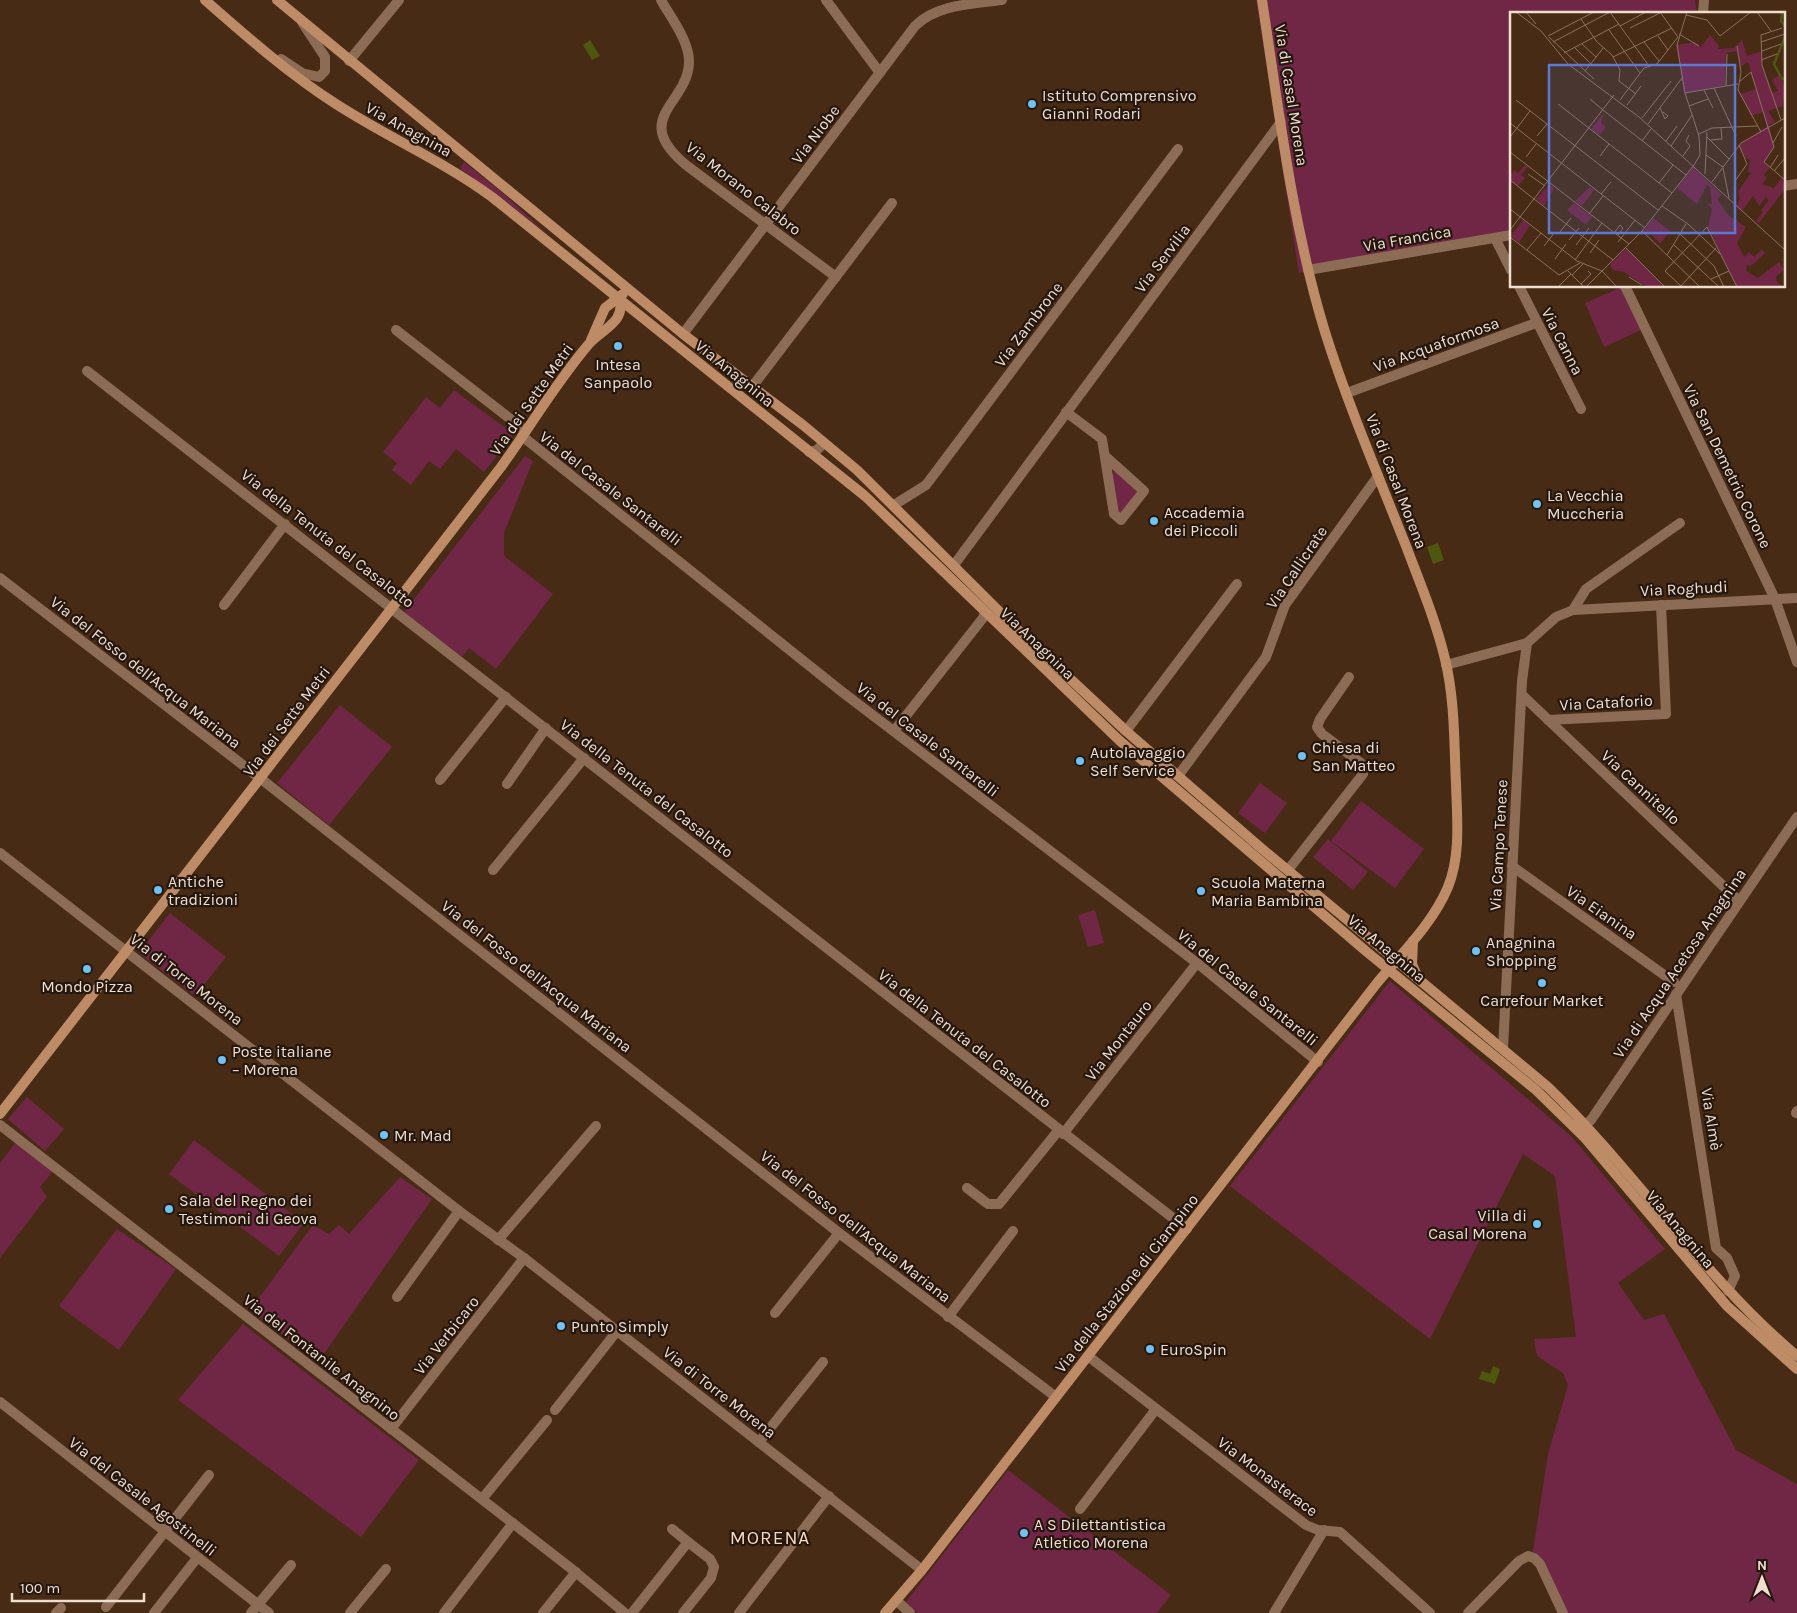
<svg xmlns="http://www.w3.org/2000/svg" width="1797" height="1613" font-family="Karla,sans-serif">
	<style>
		.green { fill: #702745 }
		.water { fill: #4d570e }
		.lines { fill: none; stroke-linecap: round; stroke-linejoin: round }
		.street { stroke: #8c6c55; stroke-width: 10 }
		.secondary { stroke: #bd8c67; stroke-width: 10 }
		.poi-dot { fill: #70c1f4; stroke: #24170e; stroke-width: 2 }
		.labels { text-anchor: middle; stroke-width: 4.5; stroke-linejoin: round; paint-order: stroke }
		.poi-label { font-size: 16px; fill: #efddd0; stroke: #24170e; text-anchor: start }
		.street-label { font-size: 16px; fill: #efddd0; stroke: #24170e }
		.quarter-label { font-size: 19px; letter-spacing: 1px; fill: #fbd6bc; stroke: #24170e }
		.inset-river { fill: none; stroke: #4d570e; stroke-width: 2.5 }
		.inset-road { fill: none; stroke: #8a7260; stroke-width: 1 }
		.view { fill: #5c79d6; fill-opacity: 0.15; stroke: #5c79d6; stroke-width: 2.5 }
		.inset-edge { fill: none; stroke: #efddd0; stroke-width: 2.5 }
	</style>
	<rect width="100%" height="100%" fill="#472b15"/>
	<!-- green -->
	<g class="green">
		<path d="M1256,0H1695L1697,12L1511,14V235L1299,273Z"/>
		<path d="M464,162L505,195L547,234L460,168Z"/>
		<path d="M1622,287L1641,330L1604,347L1585,303Z"/>
		<path d="M454,390L511,432L512,437L484,472L456,449L440,469L429,461L411,485L392,470L397,463L383,452L426,397L440,408Z"/>
		<path d="M525,456L533,461L504,533V556L553,594L496,669L469,648L462,657L404,612Z"/>
		<path d="M1115,471L1138,491L1121,514L1118,512L1111,476Z"/>
		<path d="M340,705L392,747L329,825L277,783Z"/>
		<path d="M1260,783L1287,803L1265,833L1238,813Z"/>
		<path d="M1361,801L1424,849L1395,888L1331,841Z"/>
		<path d="M1328,839L1368,872L1353,890L1313,857Z"/>
		<path d="M1095,910L1104,943L1088,947L1078,915Z"/>
		<path d="M170,913L226,957L195,996L139,953Z"/>
		<path d="M1390,981L1572,1137L1665,1249L1618,1283L1644,1320L1664,1314L1736,1450L1797,1484V1613H1563L1532,1557L1548,1454L1568,1385L1563,1373L1537,1356L1534,1339L1576,1337L1555,1176L1523,1154L1430,1339L1230,1186Z"/>
		<path d="M27,1097L64,1129L45,1151L8,1119Z"/>
		<path d="M194,1140L304,1223L279,1256L169,1174Z"/>
		<path d="M16,1142L53,1171L40,1187L47,1197L0,1258V1163Z"/>
		<path d="M400,1177L432,1199L319,1361L250,1310L313,1225L329,1234L339,1225L349,1234Z"/>
		<path d="M117,1229L176,1269L119,1350L59,1306Z"/>
		<path d="M243,1324L419,1460L361,1537L178,1400Z"/>
		<path d="M1008,1470L1171,1595L1157,1613H917L906,1602Z"/>
	</g>
	<!-- water -->
	<g class="water">
		<path d="M590,40L600,56L592,60L583,45Z"/>
		<path d="M1438,543L1444,560L1433,564L1427,547Z"/>
		<path d="M1493,1366L1500,1369L1495,1384L1479,1379L1482,1371L1490,1374Z"/>
	</g>
	<g class="lines">
		<!-- street -->
		<g class="street">
			<path d="M661,0C671,18 690,42 689,63C687,105 630,118 686,165L836,277"/>
			<path d="M826,0L880,73"/>
			<path d="M1703,14L1704,0"/>
			<path d="M281,59L302,73L319,77L325,71V57L302,22"/>
			<path d="M349,61L399,0"/>
			<path d="M1783,186L1797,184"/>
			<path d="M1495,238L1511,270"/>
			<path d="M1308,270L1511,235"/>
			<path d="M1519,286L1581,409"/>
			<path d="M1625,286L1775,599L1797,662"/>
			<path d="M396,330L526,431"/>
			<path d="M683,334L915,26C937,4 973,4 1002,0"/>
			<path d="M87,371L1187,1229"/>
			<path d="M752,387L892,203"/>
			<path d="M1347,393L1536,323"/>
			<path d="M1066,412L1102,439L1114,514L1121,520L1144,491L1105,456"/>
			<path d="M522,436L841,691L1197,963L1318,1062"/>
			<path d="M809,452L817,450L824,443"/>
			<path d="M894,505L926,485L1178,149"/>
			<path d="M954,565L1281,122"/>
			<path d="M0,578L265,782L839,1233L1056,1397"/>
			<path d="M224,605L285,524"/>
			<path d="M1573,610L1586,589L1680,523"/>
			<path d="M1446,665L1527,643L1556,617L1573,610L1797,598"/>
			<path d="M1522,695L1739,901"/>
			<path d="M1548,720L1666,714L1661,605"/>
			<path d="M894,731L983,618L985,612"/>
			<path d="M1126,731L1237,584"/>
			<path d="M1178,776L1266,657L1285,605L1378,476"/>
			<path d="M440,780L506,697"/>
			<path d="M507,784L546,728"/>
			<path d="M0,853L459,1211L524,1258L922,1570"/>
			<path d="M1512,866L1674,982"/>
			<path d="M493,870L584,758"/>
			<path d="M1288,870L1363,774L1361,763L1322,734L1317,727L1320,719L1349,677"/>
			<path d="M1676,994L1716,1248L1727,1258L1735,1276L1728,1291"/>
			<path d="M1503,1049L1522,681L1527,643"/>
			<path d="M1796,1113L1797,1111"/>
			<path d="M1577,1124H1586L1591,1120L1797,817"/>
			<path d="M0,1125L573,1570L625,1613"/>
			<path d="M1063,1134L1197,963"/>
			<path d="M967,1188L988,1204H999L1058,1131"/>
			<path d="M498,1240L596,1126"/>
			<path d="M397,1297L459,1211"/>
			<path d="M775,1313L839,1233"/>
			<path d="M948,1317L1013,1231"/>
			<path d="M1088,1356L1306,1525L1318,1530L1340,1532L1430,1613"/>
			<path d="M0,1402L269,1613"/>
			<path d="M555,1410L617,1331"/>
			<path d="M391,1429L524,1258"/>
			<path d="M759,1442L823,1362"/>
			<path d="M482,1499L547,1420"/>
			<path d="M1080,1509L1156,1409"/>
			<path d="M672,1529L688,1542"/>
			<path d="M897,1601L910,1613"/>
			<path d="M106,1607L209,1475"/>
			<path d="M56,1613L61,1608"/>
			<path d="M154,1613L197,1558"/>
			<path d="M251,1613L291,1565"/>
			<path d="M350,1613L386,1569"/>
			<path d="M444,1613L513,1523"/>
			<path d="M543,1613L576,1572"/>
			<path d="M632,1613L688,1542L710,1559L714,1567L711,1578L683,1613"/>
			<path d="M739,1613L829,1496"/>
			<path d="M1274,1613L1324,1530"/>
			<path d="M1468,1613L1519,1561L1528,1556L1534,1558L1540,1564L1563,1613"/>
		</g>
		<!-- secondary -->
		<g class="secondary">
			<path d="M205,0C246,36 289,74 336,104C387,137 443,161 492,197L865,496L1120,741L1367,952L1536,1090L1585,1138L1727,1306L1797,1369"/>
			<path d="M277,0L683,334L803,425L857,470L1019,631L1126,731L1261,848L1548,1087C1636,1172 1703,1277 1797,1356"/>
			<path d="M591,340L605,308L623,294"/>
			<path d="M1413,941L1412,964L1418,978"/>
			<path d="M0,1114L501,467C530,427 555,384 588,345C600,330 627,322 619,299"/>
			<path d="M885,1613L922,1570L1377,983C1402,953 1433,923 1448,887C1461,855 1457,818 1456,784C1454,743 1455,700 1445,659C1436,621 1420,583 1406,546C1378,475 1348,405 1325,332C1292,224 1279,111 1262,0"/>
		</g>
	</g>
	<!-- markers -->
	<g class="poi-dot">
		<circle cx="1032" cy="104" r="5"/>
		<circle cx="618" cy="346" r="5"/>
		<circle cx="1537" cy="504" r="5"/>
		<circle cx="1154" cy="521" r="5"/>
		<circle cx="1302" cy="756" r="5"/>
		<circle cx="1080" cy="761" r="5"/>
		<circle cx="158" cy="890" r="5"/>
		<circle cx="1201" cy="891" r="5"/>
		<circle cx="1476" cy="951" r="5"/>
		<circle cx="87" cy="969" r="5"/>
		<circle cx="1542" cy="983" r="5"/>
		<circle cx="222" cy="1060" r="5"/>
		<circle cx="384" cy="1135" r="5"/>
		<circle cx="169" cy="1209" r="5"/>
		<circle cx="1537" cy="1224" r="5"/>
		<circle cx="561" cy="1326" r="5"/>
		<circle cx="1150" cy="1349" r="5"/>
		<circle cx="1024" cy="1533" r="5"/>
	</g>
	<g class="labels">
		<!-- poi labels -->
		<g class="poi-label">
			<text x="1042" y="101">Istituto Comprensivo<tspan x="1042" dy="18">Gianni Rodari</tspan></text>
			<text x="618" y="370" text-anchor="middle">Intesa<tspan x="618" dy="18">Sanpaolo</tspan></text>
			<text x="1547" y="501">La Vecchia<tspan x="1547" dy="18">Muccheria</tspan></text>
			<text x="1164" y="518">Accademia<tspan x="1164" dy="18">dei Piccoli</tspan></text>
			<text x="1312" y="753">Chiesa di<tspan x="1312" dy="18">San Matteo</tspan></text>
			<text x="1090" y="758">Autolavaggio<tspan x="1090" dy="18">Self Service</tspan></text>
			<text x="168" y="887">Antiche<tspan x="168" dy="18">tradizioni</tspan></text>
			<text x="1211" y="888">Scuola Materna<tspan x="1211" dy="18">Maria Bambina</tspan></text>
			<text x="1486" y="948">Anagnina<tspan x="1486" dy="18">Shopping</tspan></text>
			<text x="87" y="992" text-anchor="middle">Mondo Pizza</text>
			<text x="1542" y="1006" text-anchor="middle">Carrefour Market</text>
			<text x="232" y="1057">Poste italiane<tspan x="232" dy="18">– Morena</tspan></text>
			<text x="394" y="1141">Mr. Mad</text>
			<text x="179" y="1206">Sala del Regno dei<tspan x="179" dy="18">Testimoni di Geova</tspan></text>
			<text x="1527" y="1221" text-anchor="end">Villa di<tspan x="1527" dy="18">Casal Morena</tspan></text>
			<text x="571" y="1332">Punto Simply</text>
			<text x="1160" y="1355">EuroSpin</text>
			<text x="1034" y="1530">A S Dilettantistica<tspan x="1034" dy="18">Atletico Morena</tspan></text>
		</g>
		<!-- street labels -->
		<g class="street-label">
			<text transform="translate(1292 95) rotate(81)" y="6">Via di Casal Morena</text>
			<text transform="translate(409 129) rotate(29)" y="6">Via Anagnina</text>
			<text transform="translate(815 134) rotate(-53)" y="6">Via Niobe</text>
			<text transform="translate(744 188) rotate(38)" y="6">Via Morano Calabro</text>
			<text transform="translate(1407 238) rotate(-10)" y="6">Via Francica</text>
			<text transform="translate(1162 258) rotate(-53)" y="6">Via Servilia</text>
			<text transform="translate(1028 324) rotate(-53)" y="6">Via Zambrone</text>
			<text transform="translate(1563 341) rotate(63)" y="6">Via Canna</text>
			<text transform="translate(1436 344) rotate(-20)" y="6">Via Acquaformosa</text>
			<text transform="translate(735 373) rotate(39)" y="6">Via Anagnina</text>
			<text transform="translate(531 399) rotate(-55)" y="6">Via dei Sette Metri</text>
			<text transform="translate(1728 466) rotate(64)" y="6">Via San Demetrio Corone</text>
			<text transform="translate(1397 481) rotate(69)" y="6">Via di Casal Morena</text>
			<text transform="translate(611 488) rotate(38)" y="6">Via del Casale Santarelli</text>
			<text transform="translate(328 538) rotate(38)" y="6">Via della Tenuta del Casalotto</text>
			<text transform="translate(1296 567) rotate(-56)" y="6">Via Callicrate</text>
			<text transform="translate(1684 588) rotate(-3)" y="6">Via Roghudi</text>
			<text transform="translate(1038 643) rotate(44)" y="6">Via Anagnina</text>
			<text transform="translate(146 672) rotate(38)" y="6">Via del Fosso dell'Acqua Mariana</text>
			<text transform="translate(1606 702) rotate(-3)" y="6">Via Cataforio</text>
			<text transform="translate(286 721) rotate(-53)" y="6">Via dei Sette Metri</text>
			<text transform="translate(928 739) rotate(38)" y="6">Via del Casale Santarelli</text>
			<text transform="translate(1641 787) rotate(43)" y="6">Via Cannitello</text>
			<text transform="translate(647 788) rotate(38)" y="6">Via della Tenuta del Casalotto</text>
			<text transform="translate(1498 845) rotate(-87)" y="6">Via Campo Tenese</text>
			<text transform="translate(1602 912) rotate(35)" y="6">Via Eianina</text>
			<text transform="translate(1387 948) rotate(40)" y="6">Via Anagnina</text>
			<text transform="translate(1679 963) rotate(-56)" y="6">Via di Acqua Acetosa Anagnina</text>
			<text transform="translate(537 976) rotate(38)" y="6">Via del Fosso dell'Acqua Mariana</text>
			<text transform="translate(187 979) rotate(38)" y="6">Via di Torre Morena</text>
			<text transform="translate(1248 987) rotate(39)" y="6">Via del Casale Santarelli</text>
			<text transform="translate(965 1038) rotate(38)" y="6">Via della Tenuta del Casalotto</text>
			<text transform="translate(1118 1040) rotate(-52)" y="6">Via Montauro</text>
			<text transform="translate(1712 1119) rotate(81)" y="6">Via Almè</text>
			<text transform="translate(856 1226) rotate(38)" y="6">Via del Fosso dell'Acqua Mariana</text>
			<text transform="translate(1681 1229) rotate(50)" y="6">Via Anagnina</text>
			<text transform="translate(1126 1283) rotate(-52)" y="6">Via della Stazione di Ciampino</text>
			<text transform="translate(446 1335) rotate(-52)" y="6">Via Verbicaro</text>
			<text transform="translate(322 1357) rotate(38)" y="6">Via del Fontanile Anagnino</text>
			<text transform="translate(720 1392) rotate(38)" y="6">Via di Torre Morena</text>
			<text transform="translate(1268 1476) rotate(37)" y="6">Via Monasterace</text>
			<text transform="translate(143 1496) rotate(38)" y="6">Via del Casale Agostinelli</text>
		</g>
		<!-- quarter labels -->
		<g class="quarter-label">
			<text x="770" y="1544">MORENA</text>
		</g>
	</g>
	<!-- overview -->
	<g transform="translate(1510 12)">
		<rect width="275" height="275" fill="#472b15"/>
		<path d="M200,23L209,34L208,37L224,36L232,28L237,44L252,39L251,51L262,81L268,79L262,68L269,63L275,76L273,94L258,99L265,110L259,113L264,135L254,150L260,156L254,162L257,166L252,172L264,176L272,165L275,177L249,211L246,209L253,200L251,198L259,188L256,185L249,194L243,184L232,199L226,195L230,187L228,179L241,161L238,159L240,148L235,146L229,133L257,114L253,100L241,104L230,82L246,77L238,50L230,55L227,39L216,41L215,73L174,82L166,33L185,30L191,35ZM94,101L91,111L96,115L90,123L81,117ZM15,153L18,155L11,163L15,166L8,174L0,168V164L4,158L8,161ZM183,155L212,183L207,187L219,204L236,215L227,231L234,245L239,240L244,245L252,237L255,241L241,254L237,253L236,259L248,266L269,250L274,257L266,265L267,270L275,275H227L198,215L202,197L198,192H202L200,175L197,173L187,192L167,176ZM40,172L44,177L34,194L26,187ZM80,175L84,178L72,194L65,189ZM64,191L82,205L76,213L57,198ZM143,206L160,219L150,232L141,222L138,224L133,220ZM13,208L20,213L9,231L1,224ZM116,236L154,275H137L114,260L103,258L100,253Z" fill="#702745"/>
		<path class="inset-river" d="M272,0L271,9L275,14M275,25L264,52L272,67H275"/>
		<path class="inset-road" d="M6,0L31,19L58,52L129,105L275,238M16,0L26,12M177,0L167,33L175,81L189,124L190,143L184,153M247,0L261,19M176,3L197,8L210,24L241,0M71,7L87,30L102,43L110,58L109,69L126,82M110,14L136,0M120,16L150,1M99,18L130,61M169,22L189,34M38,24L84,0M148,24L158,38M39,25L84,67M43,30L100,0L139,54M134,30L149,49M251,30L275,22M72,32L86,45M227,34L231,60L228,78L251,120M64,35L81,52M252,39L271,32M54,41L109,12M103,45L162,16M251,48L267,42M75,59L94,35M229,70L241,60L264,135L254,150L275,168M216,74L217,42M204,76L226,124M194,78L203,96M175,81L228,72M80,87L93,98M6,88L148,198M110,88L134,56L147,52L168,25L150,0M48,92L162,181M117,93L131,74M179,94L198,87M150,96L155,107L158,104L153,100M93,98L176,163M132,106L161,69M271,108L252,53L251,23L272,16M0,111L135,216M138,112L172,66M189,122L202,116L247,114M27,124L37,112M0,125L20,99M197,125L219,147M200,128L212,127L211,116M132,129L141,117M156,129L167,114M263,131L272,115M161,134L182,103M0,140L119,232M196,143L213,155M90,144L99,132M173,144L180,134L176,129L179,123M16,145L26,132M213,156L219,186M260,156L268,143M264,159L275,146M18,162L35,174M195,162L197,120M0,168L24,187M225,169L237,152L229,133M202,170L231,131L275,106M149,171L163,153M91,182L101,170M24,187L103,248M152,194L178,212L210,242M0,197L67,249L92,259L107,275M79,202L93,184M0,218L104,83M132,219L190,275M50,220L61,206M104,221L110,213L113,216L108,223M170,222L204,254L214,275M0,225L49,263L70,251M59,228L69,216M108,230L125,208M66,233L79,216M164,233L209,275M34,234L45,220M116,236L155,275M17,238L31,221M80,241L89,228M157,243L176,212M45,247L56,232M65,248L92,211M58,259L74,275M62,263L73,252M119,265L132,273M201,267L219,259M71,272L81,262L78,259M48,275L61,262M76,275L132,219L184,153M170,275L206,236M172,275L155,259L197,215L227,275"/>
		<path class="view" d="M39,53H225V221H39Z"/>
		<rect width="275" height="275" class="inset-edge"/>
	</g>
	<!-- north arrow -->
	<g transform="translate(1762 1578)" stroke="#24170e" stroke-width="4" paint-order="stroke">
	<path d="M0-4L9 19L0 12L-9 19Z" fill="#efddd0"/>
	<text y="-8" font-size="14" font-weight="bold" text-anchor="middle" fill="#efddd0">N</text>
	</g>
	<!-- scale -->
	<path d="M12 1593v8h132v-8" fill="none" stroke="#efddd0" stroke-width="2.5"/>
	<text x="20" y="1593" font-size="15" fill="#efddd0" stroke="#24170e" stroke-width="4" paint-order="stroke">100 m</text>
</svg>
